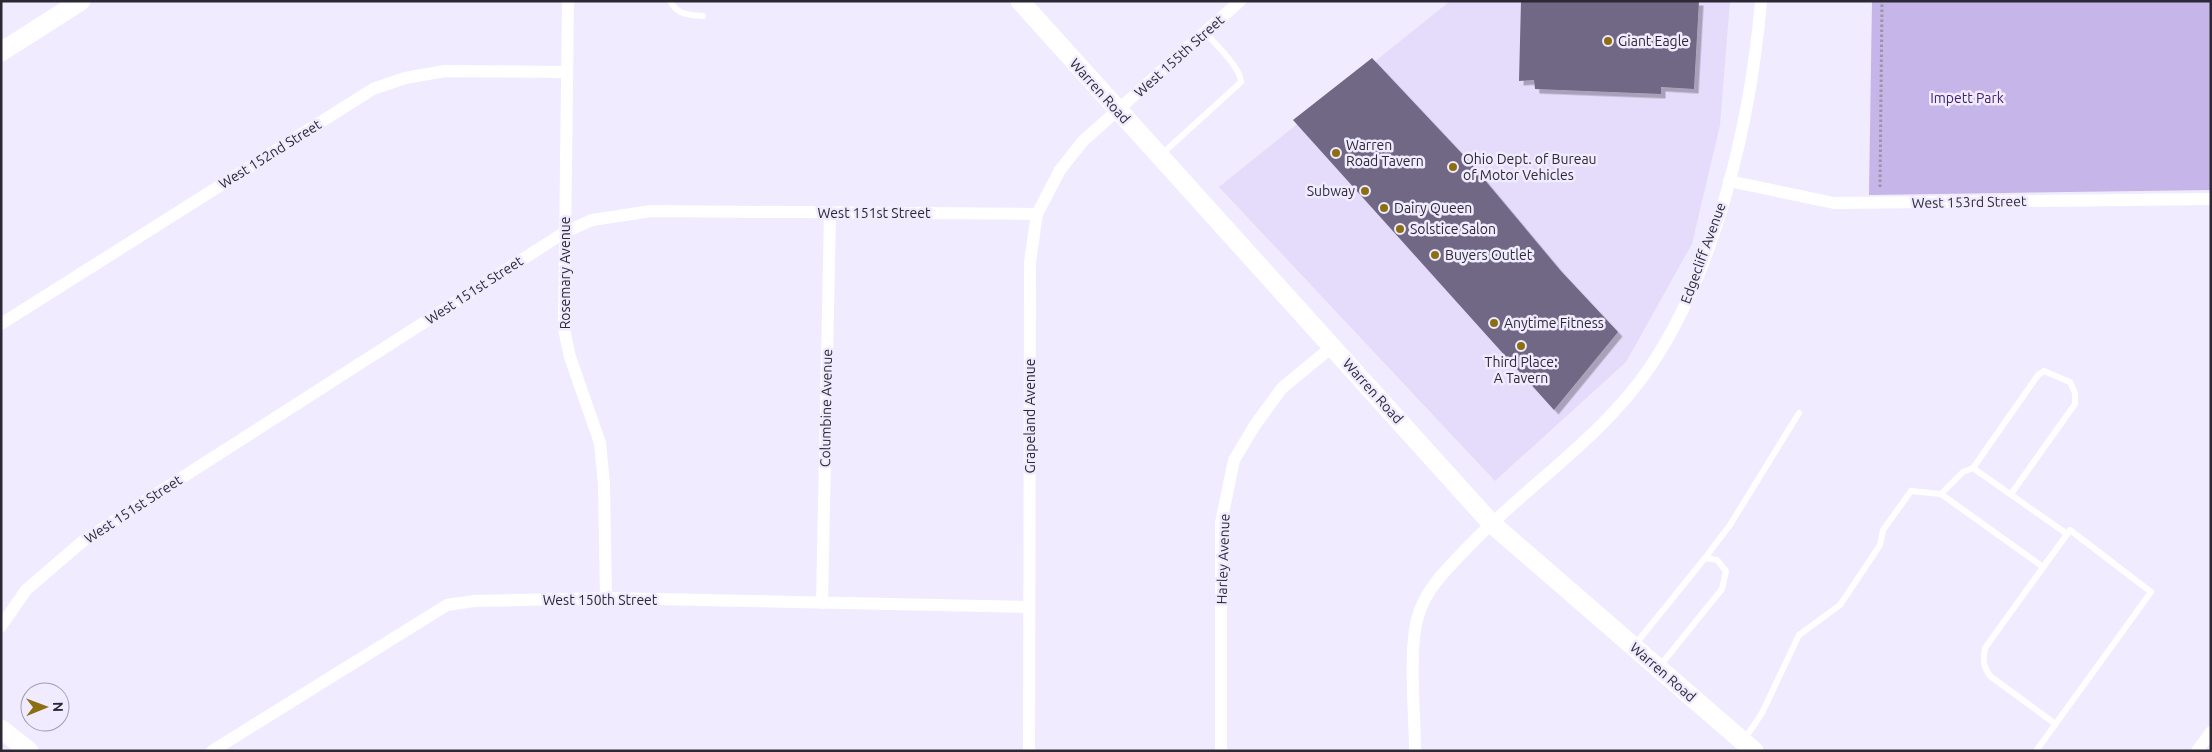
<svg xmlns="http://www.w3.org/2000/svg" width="2212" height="752" font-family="Ubuntu,sans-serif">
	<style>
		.built { fill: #e5dcfc }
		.green { fill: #c5b5e8 }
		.building { fill: #706884; filter: url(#shadow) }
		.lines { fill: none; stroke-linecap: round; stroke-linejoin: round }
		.path { stroke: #9a95a6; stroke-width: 3; stroke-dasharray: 2.5 2.5; stroke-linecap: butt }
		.service { stroke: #fff; stroke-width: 6 }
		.minor { stroke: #fff; stroke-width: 12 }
		.secondary { stroke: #fff; stroke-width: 19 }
		.poi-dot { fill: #8d6f13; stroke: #f1ebff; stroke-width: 2 }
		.labels { text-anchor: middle; stroke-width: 5; stroke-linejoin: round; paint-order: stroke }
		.poi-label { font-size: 14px; fill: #2c2834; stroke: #f1ebff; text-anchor: start }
		.street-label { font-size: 14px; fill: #2c2834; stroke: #f1ebff }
		.park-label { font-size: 14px; fill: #422170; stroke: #f1ebff }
	</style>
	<defs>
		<filter id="shadow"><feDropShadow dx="4.5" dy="4.5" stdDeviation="0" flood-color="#0004"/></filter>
	</defs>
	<rect width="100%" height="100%" fill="#f1ebff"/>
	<!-- built -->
	<path class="built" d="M1450,1H1730L1720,125L1692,244L1626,362L1495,481L1219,187Z"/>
	<!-- green -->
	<path class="green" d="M1872,1H2211V190L1869,195Z"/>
	<!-- building -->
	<g class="building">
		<path d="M1521,1H1699L1694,89L1661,87V94L1535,89L1534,80L1519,81Z"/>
		<path d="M1372,58L1468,160L1560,270L1618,332L1554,410L1293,120Z"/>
	</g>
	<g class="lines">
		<!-- path -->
		<path class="path" d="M1880,187L1882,1"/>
		<!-- service -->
		<g class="service">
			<path d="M670,1C677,15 689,15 703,16"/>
			<path d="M1162,154L1241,82C1241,68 1215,44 1205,32"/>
			<path d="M1973,468L2038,375L2044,371L2070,382L2075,393V404L2011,494"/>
			<path d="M1941,494L1963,472L1973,468L2067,534"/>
			<path d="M1705,558L1730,525L1799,413"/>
			<path d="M1634,646L1705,558L1717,560L1726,571L1722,589L1659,667"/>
			<path d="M1744,740L1762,713L1799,635L1840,605L1880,545L1883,530L1911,491L1941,494L2043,567"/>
			<path d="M2036,751L2151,592L2070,530L1985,648C1983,660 1983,666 1990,676L2054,723"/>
		</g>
		<!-- minor -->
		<g class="minor">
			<path d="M568,1L564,329L570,357L600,443L604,484L606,598"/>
			<path d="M1729,181L1834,203L2211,199"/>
			<path d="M1,324L373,89L405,78L445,71L567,72"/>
			<path d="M822,603L830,213"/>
			<path d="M1,626L26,590L83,541L565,232L592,220L651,211L1037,214"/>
			<path d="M212,751L447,605L474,601L606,598L1029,607"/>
			<path d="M1029,751L1030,262L1037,214L1060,170L1083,141L1240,1"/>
			<path d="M1221,751V523L1234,460L1255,425L1282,388L1333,346"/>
			<path d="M1415,751C1415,714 1408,650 1418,616C1426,588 1448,568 1468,547C1526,486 1602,438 1650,367C1717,268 1751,119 1761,1"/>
			<path d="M2197,751L2211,732"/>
		</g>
		<!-- secondary -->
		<g class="secondary">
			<path d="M1020,1L1491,523L1754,751"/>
			<path d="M1,52L81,1"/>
			<path d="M1,729L29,751"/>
		</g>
	</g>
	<!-- markers -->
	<g class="poi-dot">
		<circle cx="1608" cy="41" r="5"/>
		<circle cx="1336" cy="153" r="5"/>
		<circle cx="1453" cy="167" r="5"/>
		<circle cx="1365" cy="191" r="5"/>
		<circle cx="1384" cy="208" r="5"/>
		<circle cx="1400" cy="229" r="5"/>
		<circle cx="1435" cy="255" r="5"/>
		<circle cx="1494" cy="323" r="5"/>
		<circle cx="1521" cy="346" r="5"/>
	</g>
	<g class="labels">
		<!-- poi labels -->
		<g class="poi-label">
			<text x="1618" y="46">Giant Eagle</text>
			<text x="1346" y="150">Warren<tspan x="1346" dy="16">Road Tavern</tspan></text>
			<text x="1463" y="164">Ohio Dept. of Bureau<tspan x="1463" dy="16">of Motor Vehicles</tspan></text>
			<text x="1355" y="196" text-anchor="end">Subway</text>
			<text x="1394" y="213">Dairy Queen</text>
			<text x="1410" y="234">Solstice Salon</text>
			<text x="1445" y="260">Buyers Outlet</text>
			<text x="1504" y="328">Anytime Fitness</text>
			<text x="1521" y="367" text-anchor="middle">Third Place:<tspan x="1521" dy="16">A Tavern</tspan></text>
		</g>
		<!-- street labels -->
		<g class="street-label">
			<text transform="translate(1179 56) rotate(-42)" y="5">West 155th Street</text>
			<text transform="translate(1100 91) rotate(48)" y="5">Warren Road</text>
			<text transform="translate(270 154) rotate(-32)" y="5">West 152nd Street</text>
			<text transform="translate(1969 202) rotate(-1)" y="5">West 153rd Street</text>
			<text x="874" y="218">West 151st Street</text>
			<text transform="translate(1703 253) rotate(-70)" y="5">Edgecliff Avenue</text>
			<text transform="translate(565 273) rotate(-90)" y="5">Rosemary Avenue</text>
			<text transform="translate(474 290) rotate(-33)" y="5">West 151st Street</text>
			<text transform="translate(1373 391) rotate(48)" y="5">Warren Road</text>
			<text transform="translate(826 408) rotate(-89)" y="5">Columbine Avenue</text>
			<text transform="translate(1030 416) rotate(-90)" y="5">Grapeland Avenue</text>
			<text transform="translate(133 509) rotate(-33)" y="5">West 151st Street</text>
			<text transform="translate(1223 559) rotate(-88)" y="5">Harley Avenue</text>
			<text x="600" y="605">West 150th Street</text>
			<text transform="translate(1663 672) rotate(41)" y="5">Warren Road</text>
		</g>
		<!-- park labels -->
		<g class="park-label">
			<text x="1967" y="103">Impett Park</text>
		</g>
	</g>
	<!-- border -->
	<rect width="2212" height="752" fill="none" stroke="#2c2834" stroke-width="5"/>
	<!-- north arrow -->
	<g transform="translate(45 707) rotate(89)"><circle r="24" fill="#f1ebff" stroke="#a29dae"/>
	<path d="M0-4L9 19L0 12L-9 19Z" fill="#8d6f13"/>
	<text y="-8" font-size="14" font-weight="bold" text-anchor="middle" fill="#2c2834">N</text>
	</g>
</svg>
